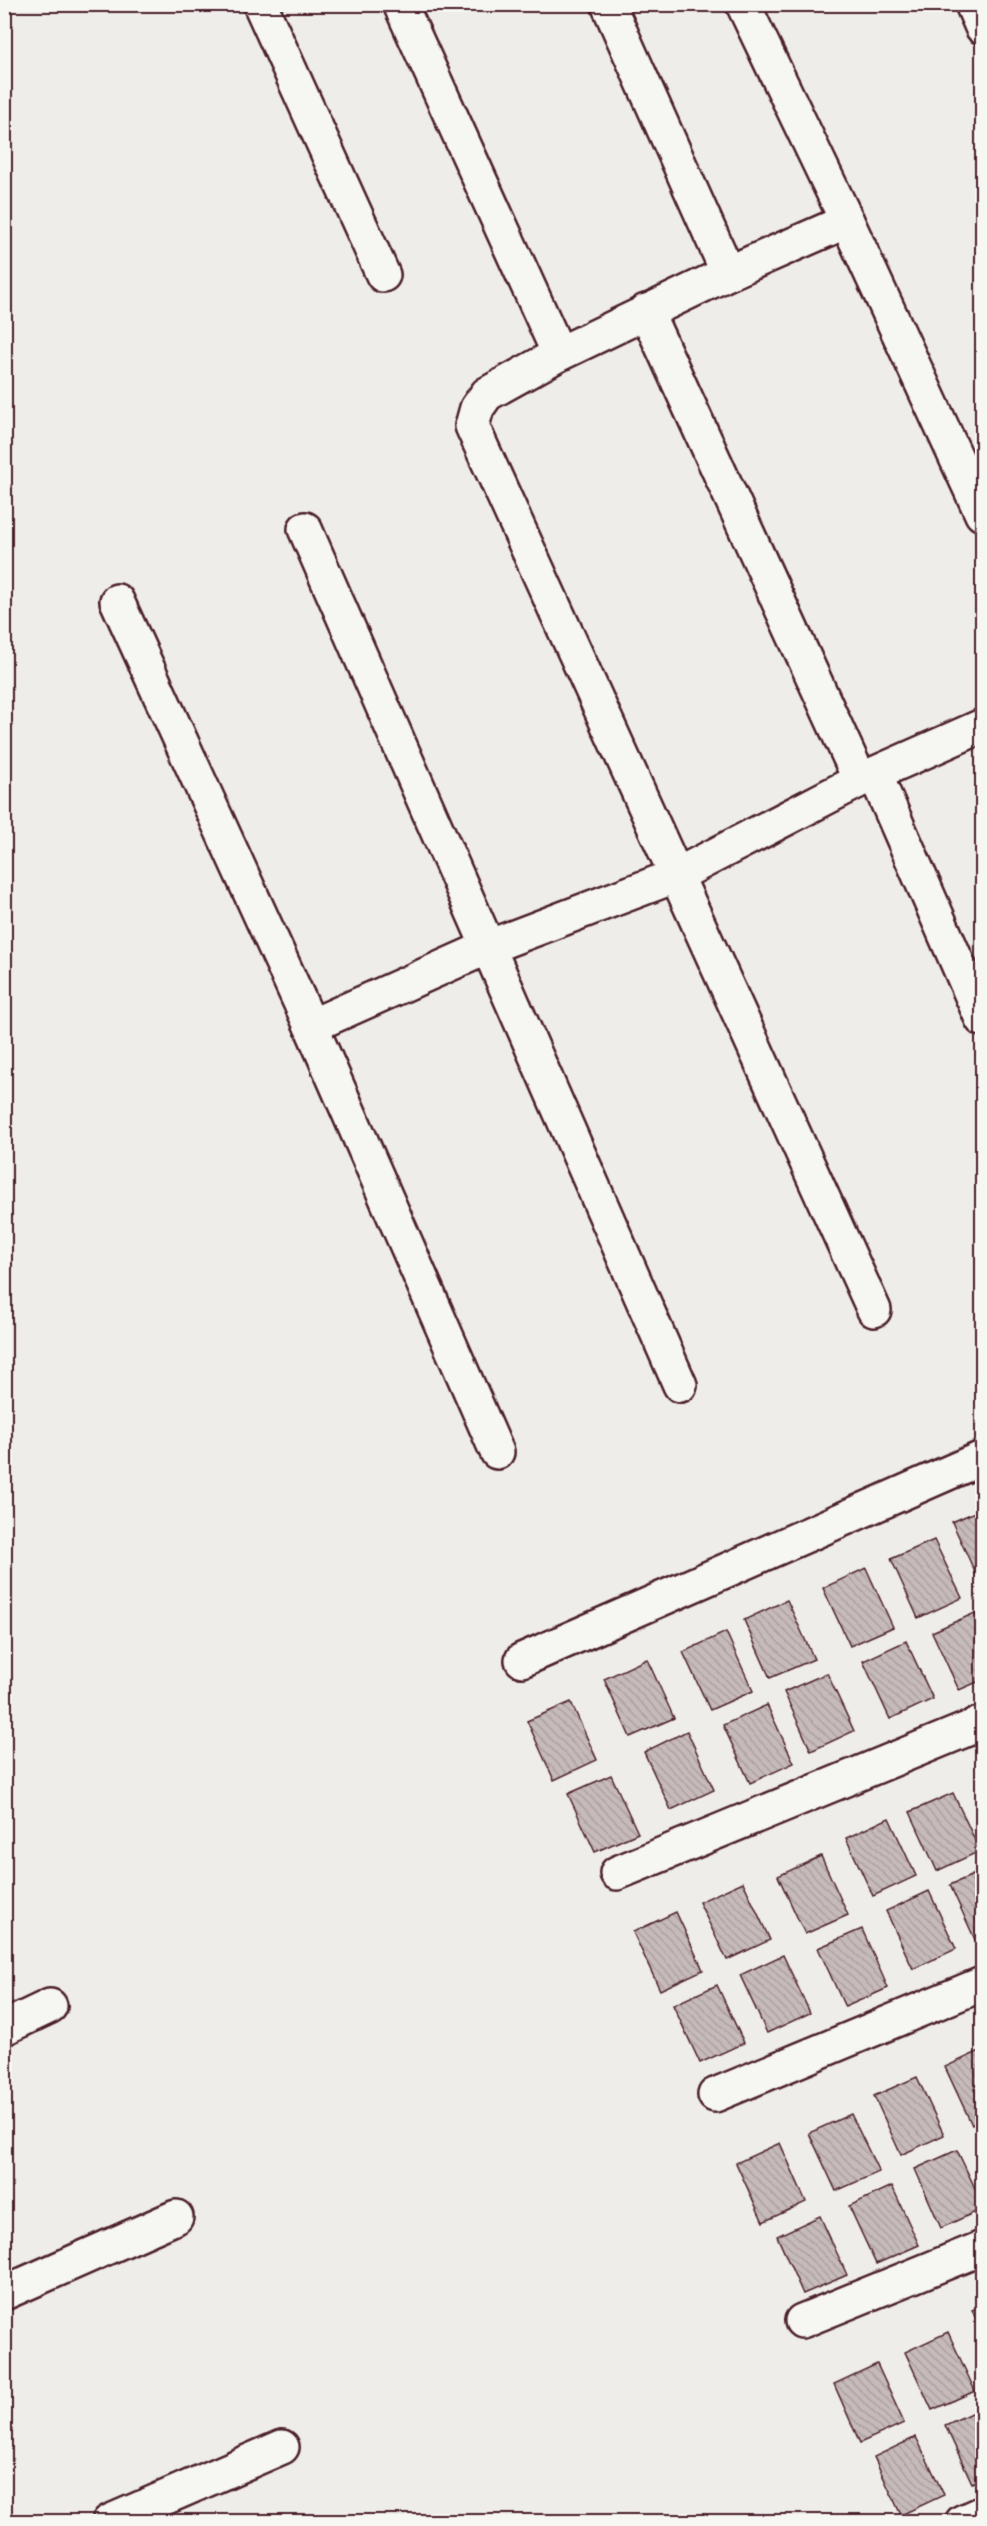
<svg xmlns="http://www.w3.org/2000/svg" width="987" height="2526" font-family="'Patrick Hand',sans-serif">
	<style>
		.building { fill: url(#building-back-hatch); stroke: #4a1f2b; stroke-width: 1.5 }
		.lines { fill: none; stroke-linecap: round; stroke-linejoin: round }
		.street-casing { stroke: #4a1f2b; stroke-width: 38 }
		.street { stroke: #f6f6f2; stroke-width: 33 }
	</style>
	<defs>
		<pattern id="building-back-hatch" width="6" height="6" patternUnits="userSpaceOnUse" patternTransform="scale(1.5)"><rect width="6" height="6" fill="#c6babb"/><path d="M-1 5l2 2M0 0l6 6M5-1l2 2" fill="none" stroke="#ac9fa1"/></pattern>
	</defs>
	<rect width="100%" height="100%" fill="#efedea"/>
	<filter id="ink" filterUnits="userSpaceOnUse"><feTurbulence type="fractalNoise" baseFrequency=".0167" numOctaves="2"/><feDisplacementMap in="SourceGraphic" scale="12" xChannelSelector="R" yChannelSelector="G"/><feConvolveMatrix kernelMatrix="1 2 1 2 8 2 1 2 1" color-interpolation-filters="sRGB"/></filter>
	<g filter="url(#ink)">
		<!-- building -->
		<g class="building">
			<path d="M982,1509V1579L979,1581L952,1522Z"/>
			<path d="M934,1540L962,1598L918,1618L891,1559Z"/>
			<path d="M866,1568L893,1627L850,1646L823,1588Z"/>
			<path d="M787,1600L814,1659L770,1678L744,1620Z"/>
			<path d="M975,1613L982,1629V1680L959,1690L932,1632Z"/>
			<path d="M726,1632L753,1691L710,1710L683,1652Z"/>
			<path d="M906,1641L933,1699L890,1719L863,1661Z"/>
			<path d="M647,1659L674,1718L630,1737L604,1679Z"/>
			<path d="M827,1673L854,1731L811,1751L784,1692Z"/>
			<path d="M571,1702L597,1760L554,1780L527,1721Z"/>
			<path d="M767,1705L794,1763L750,1783L723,1725Z"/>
			<path d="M687,1731L714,1790L671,1810L644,1752Z"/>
			<path d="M611,1775L638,1833L595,1852L568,1794Z"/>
			<path d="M953,1793L980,1851L937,1871L910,1812Z"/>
			<path d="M889,1818L916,1876L873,1896L846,1838Z"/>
			<path d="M821,1856L848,1915L805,1934L778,1876Z"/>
			<path d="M982,1871V1941L977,1944L950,1885Z"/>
			<path d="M743,1882L770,1940L727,1960L699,1902Z"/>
			<path d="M929,1891L956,1949L913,1969L886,1911Z"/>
			<path d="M676,1912L703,1970L660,1990L633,1932Z"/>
			<path d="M862,1929L888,1988L845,2007L818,1948Z"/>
			<path d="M783,1955L810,2013L767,2033L740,1975Z"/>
			<path d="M717,1985L744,2043L700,2063L673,2005Z"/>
			<path d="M982,2050V2120L972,2125L945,2067Z"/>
			<path d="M917,2077L944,2135L901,2155L874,2096Z"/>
			<path d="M851,2114L879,2172L836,2191L809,2133Z"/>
			<path d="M780,2143L806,2202L763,2222L736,2163Z"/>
			<path d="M957,2150L982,2203V2209L941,2228L915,2169Z"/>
			<path d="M892,2186L919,2245L876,2264L849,2206Z"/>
			<path d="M820,2216L847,2275L803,2294L777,2236Z"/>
			<path d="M982,2306V2333L972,2310Z"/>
			<path d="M948,2332L975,2391L932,2410L905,2352Z"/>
			<path d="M877,2364L904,2423L860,2443L834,2384Z"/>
			<path d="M982,2408V2478L972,2483L945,2425Z"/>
			<path d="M916,2437L944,2495L901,2515L874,2457Z"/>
		</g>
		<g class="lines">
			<defs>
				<g id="street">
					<path d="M260,4L383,275"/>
					<path d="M400,4L559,354"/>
					<path d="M608,4L728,273"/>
					<path d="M743,4L847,221L982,514"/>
					<path d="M972,4L982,27"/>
					<path d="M847,221L728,273L559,354L487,394L477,408L472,426L874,1310"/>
					<path d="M646,311L860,780"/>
					<path d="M305,529L680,1385"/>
					<path d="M117,601L311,1026L497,1452"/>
					<path d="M875,774L982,1019"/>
					<path d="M311,1026L488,947L675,876L860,780L982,726"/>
					<path d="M522,1660L982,1458"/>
					<path d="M617,1873L982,1723"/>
					<path d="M4,2028L50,2006"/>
					<path d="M715,2095L982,1984"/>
					<path d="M4,2293L176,2217"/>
					<path d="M802,2321L982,2248"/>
					<path d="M109,2522L282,2447"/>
					<path d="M962,2522L982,2513"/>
				</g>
			</defs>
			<!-- street casing -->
			<use href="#street" class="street-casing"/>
			<!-- street -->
			<use href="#street" class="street"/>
		</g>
	</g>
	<!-- margin -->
	<rect width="987" height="2526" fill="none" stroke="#f6f6f2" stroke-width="24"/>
	<rect x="12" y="12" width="963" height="2502" fill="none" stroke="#4a1f2b" stroke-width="2" filter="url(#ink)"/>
</svg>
